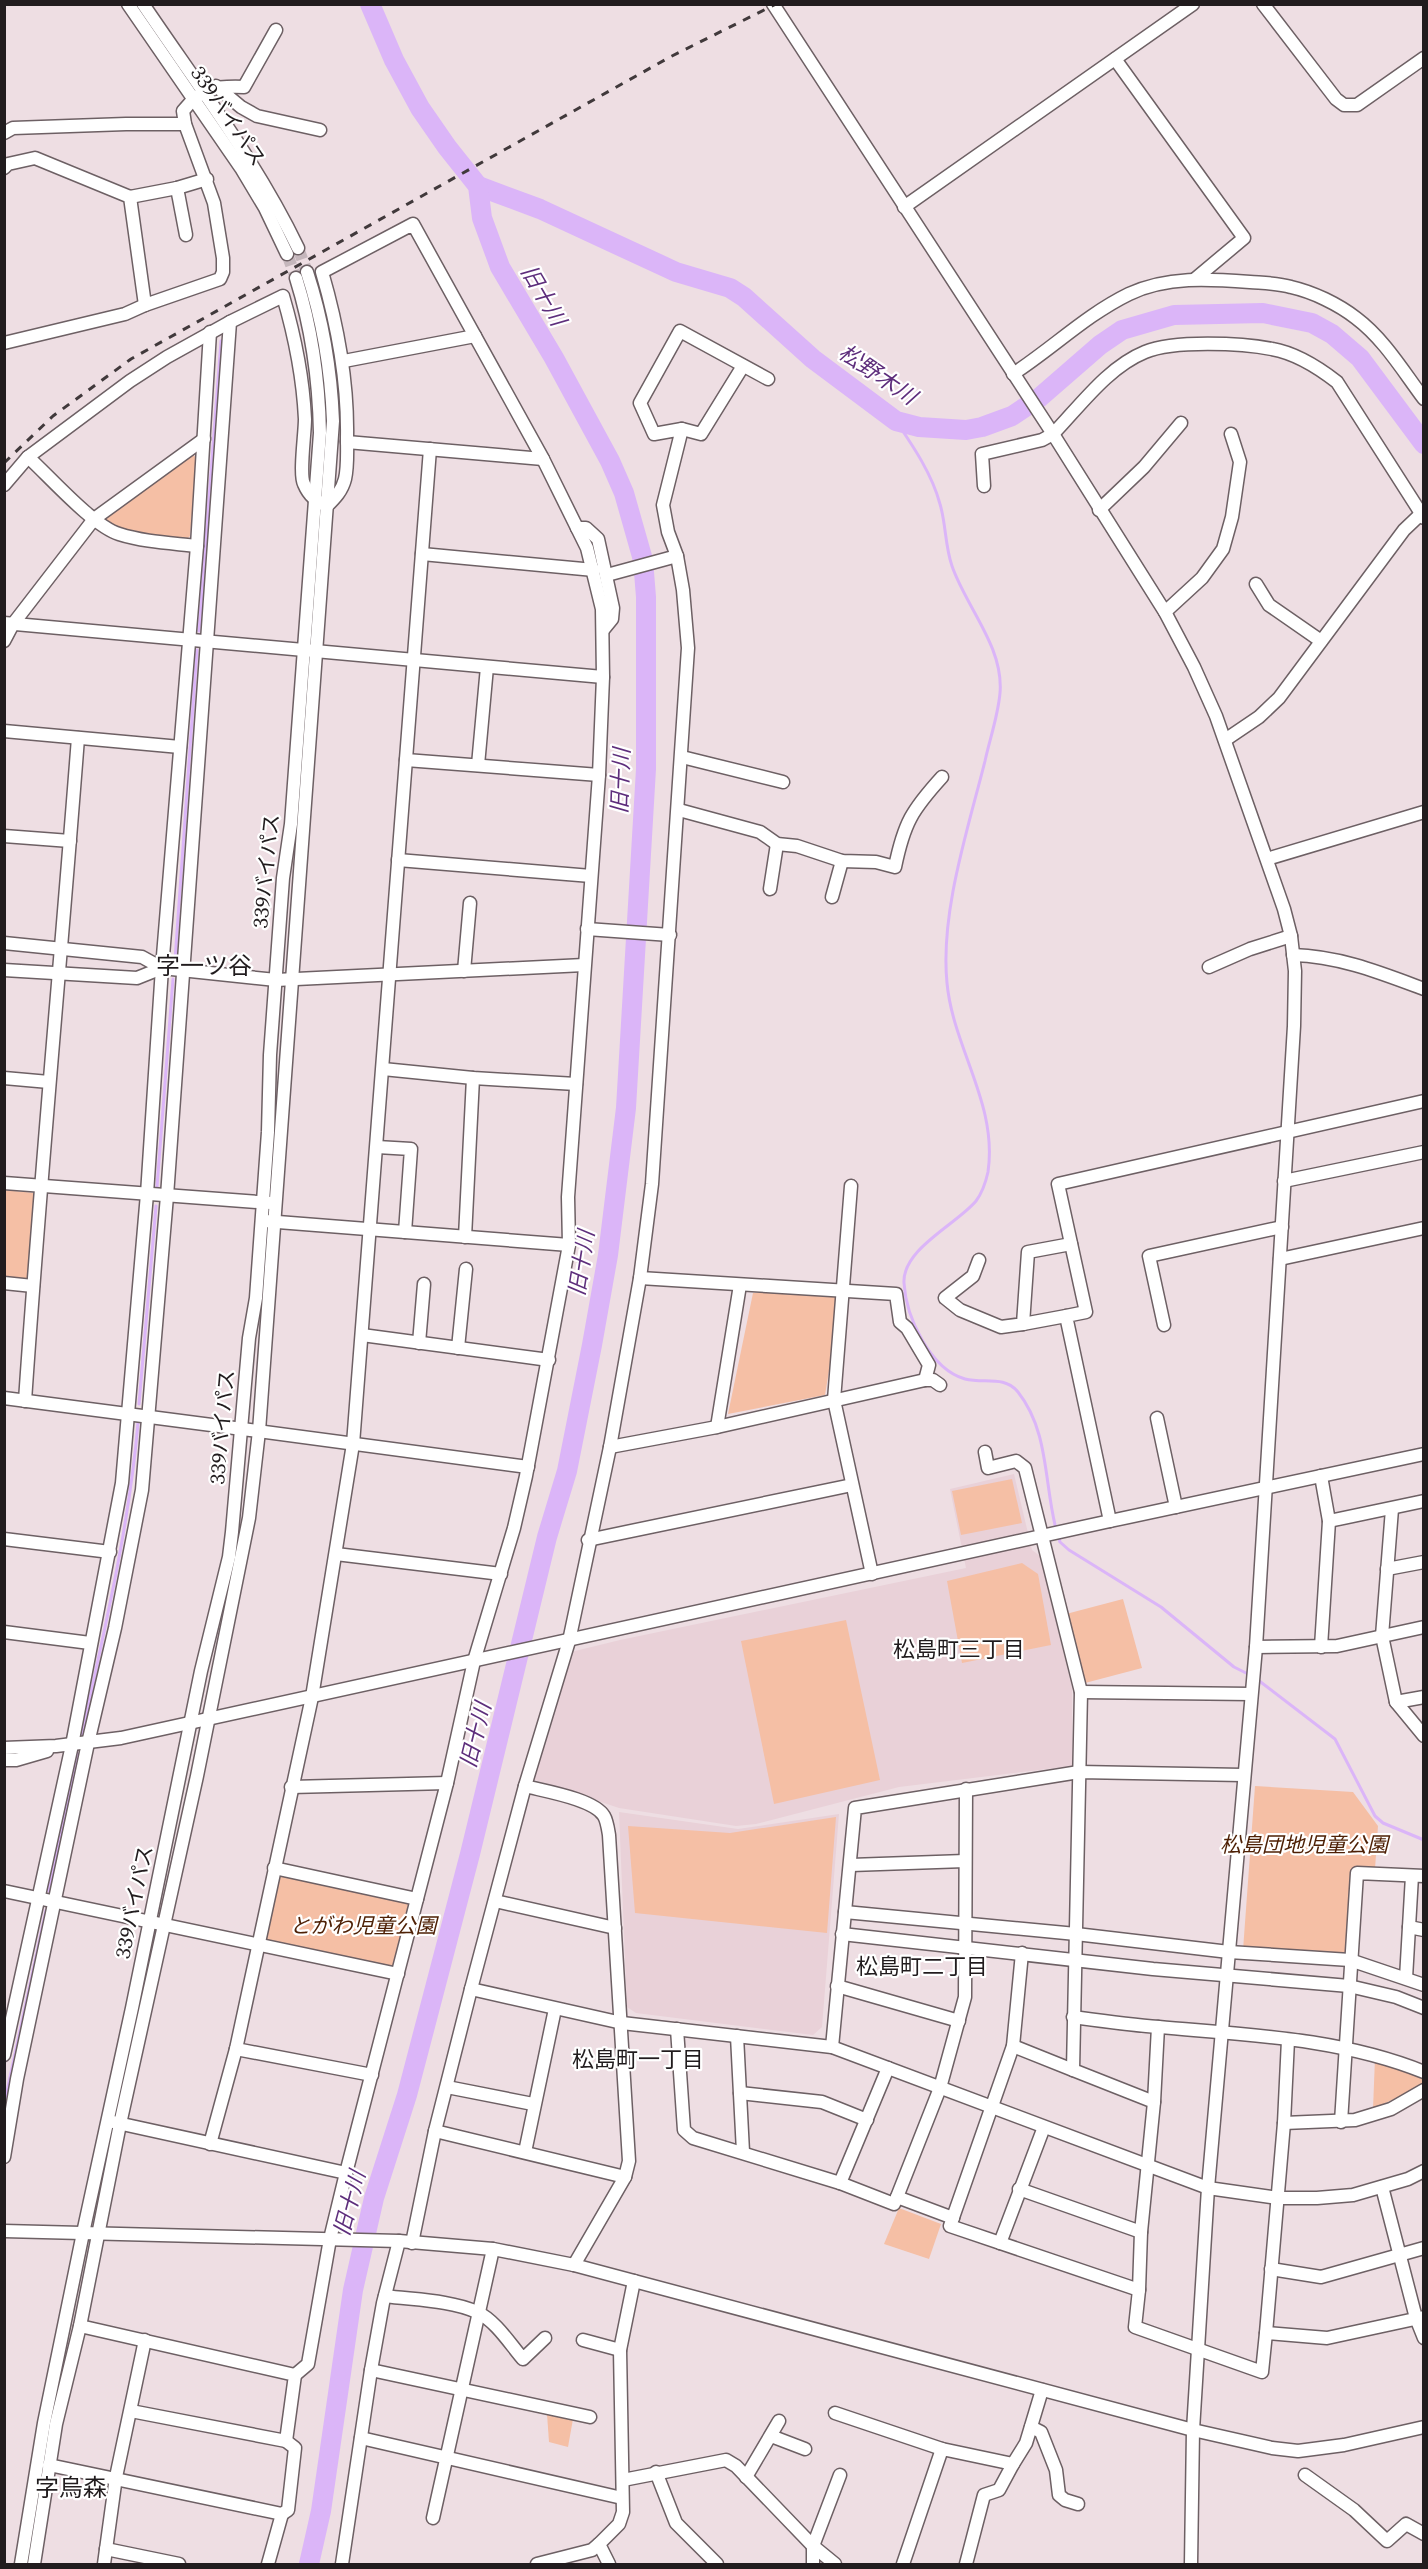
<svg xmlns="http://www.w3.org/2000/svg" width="1428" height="2569" font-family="Spectral,'Noto Sans JP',serif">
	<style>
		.built { fill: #e9d1d8 }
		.green { fill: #f5bfa5 }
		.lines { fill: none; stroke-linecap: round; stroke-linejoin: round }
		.stream { stroke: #dbb5f8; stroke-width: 3 }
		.river { stroke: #dbb5f8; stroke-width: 20 }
		.minor-tunnel { stroke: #c5b7bc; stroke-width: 12; stroke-dasharray: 12 6; stroke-linecap: butt }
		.minor-casing { stroke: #6d6064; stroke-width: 15 }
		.minor { stroke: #fff; stroke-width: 12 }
		.rail { stroke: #40393b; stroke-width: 3; stroke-dasharray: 8 8; stroke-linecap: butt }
		.labels { text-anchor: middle; stroke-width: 4.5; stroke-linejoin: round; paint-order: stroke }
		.street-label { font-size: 21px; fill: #211c1e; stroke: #fff }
		.park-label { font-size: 21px; font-style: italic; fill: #4e2005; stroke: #fff }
		.water-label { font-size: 22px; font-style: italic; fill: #5e2e7c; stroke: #fff }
		.neighbourhood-label { font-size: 22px; fill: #211c1e; stroke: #fff }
		.quarter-label { font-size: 24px; fill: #211c1e; stroke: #fff }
	</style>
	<rect width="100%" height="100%" fill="#eedee3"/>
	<!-- built -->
	<g class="built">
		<path d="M1014,1474L1032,1550L1040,1556L1072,1688V1766L899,1787L756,1824L736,1826L619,1808L532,1779L571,1652L620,1640L966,1568L950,1489Z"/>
		<path d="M619,1812L738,1829L839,1814L822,2027L813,2035L636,2013L627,2007Z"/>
	</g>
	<!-- green -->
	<g class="green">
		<path d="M190,453L197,458L190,536L188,538C157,536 131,536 104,520Z"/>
		<path d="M4,1190L35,1193L27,1281L5,1278Z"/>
		<path d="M842,1292L825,1395L728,1414L753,1293Z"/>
		<path d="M1012,1479L1022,1523L961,1535L952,1491Z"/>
		<path d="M1022,1563L1038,1574L1051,1645L962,1663L947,1581Z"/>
		<path d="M1123,1599L1142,1668L1085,1683L1066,1614Z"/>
		<path d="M846,1620L880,1780L774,1804L741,1641Z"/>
		<path d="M1255,1786L1353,1792L1378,1826L1375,1869H1353L1346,1956L1243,1950Z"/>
		<path d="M836,1817L827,1933L635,1913L628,1826L730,1833Z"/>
		<path d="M278,1874L410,1902L393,1967L265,1940Z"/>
		<path d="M1375,2058L1423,2074V2085L1373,2109Z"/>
		<path d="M899,2208L941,2224L929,2259L884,2244Z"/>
		<path d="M547,2414L573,2419L568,2447L549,2442Z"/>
	</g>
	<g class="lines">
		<!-- stream -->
		<g class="stream">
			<path d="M896,421C913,446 932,474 940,504C946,524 945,546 952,566C966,607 1004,647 1000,693C998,716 990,738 985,761C968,829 940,913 947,983C953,1048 998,1104 988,1172C986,1181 982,1193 976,1201C957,1224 902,1249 904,1283C906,1317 930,1369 965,1379C984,1384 1004,1375 1018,1392C1049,1431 1044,1483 1056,1529"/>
			<path d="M199,631L221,341"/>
			<path d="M175,960L197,650"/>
			<path d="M157,1187L173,979"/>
			<path d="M139,1404L156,1206"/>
			<path d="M1058,1535L1060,1542L1069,1550L1161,1607L1234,1667L1250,1675"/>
			<path d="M1258,1680L1335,1739L1375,1816L1383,1823L1424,1840"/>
			<path d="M82,1734C104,1631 129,1528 138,1423"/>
			<path d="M49,1891L78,1754"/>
			<path d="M4,2105L46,1910"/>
		</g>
		<!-- river -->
		<g class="river">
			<path d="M478,186L540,209L676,272L730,288L744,297L813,359L896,421L919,427L966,430L982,427L1012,416L1039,398L1100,345L1122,330L1174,315L1263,313L1312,323L1332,334L1360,358L1424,444"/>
			<path d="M309,2564L321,2511L353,2290L374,2198L407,2095L470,1854L547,1537L567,1471L592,1345L608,1255L626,1108L646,769V597L643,560L624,493L610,461L554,358L500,267L482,218L478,186L447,147L420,108L394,60L370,4"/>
		</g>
		<!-- minor-tunnel -->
		<g class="minor-tunnel">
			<path d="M298,248L307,272"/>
			<path d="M287,254L296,278"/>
		</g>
		<defs>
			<g id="minor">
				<path d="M128,4L241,168L265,208L287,254"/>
				<path d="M143,4C197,84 256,161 298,248"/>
				<path d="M773,4L1053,434L1165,612L1194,667L1216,716L1284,909L1291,936L1295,971L1294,1026L1256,1647L1208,2188L1193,2430L1191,2564"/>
				<path d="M1263,4L1336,99L1344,105H1357L1424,58"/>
				<path d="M1115,59L1244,238L1195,279"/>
				<path d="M216,86L241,107L257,116L320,130"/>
				<path d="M4,133L13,128L126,124H185"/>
				<path d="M4,168L8,164L35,158L130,197L145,305L220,279L223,272V258L214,203L185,124L183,111C202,87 215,86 244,87L276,30"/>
				<path d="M177,188L186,235"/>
				<path d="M130,197L177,188L207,179"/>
				<path d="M904,207L1193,4"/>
				<path d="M4,343L125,314L145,305"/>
				<path d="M344,361L475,336"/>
				<path d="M1013,374C1053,348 1086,315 1129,294C1167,276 1209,279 1250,282C1263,283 1278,283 1291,287C1313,292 1338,304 1356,318C1384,339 1403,371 1424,399"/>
				<path d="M682,429L701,434L743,366"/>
				<path d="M347,442L543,459"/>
				<path d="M28,457C50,477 93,526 119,534C144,542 171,543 197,546"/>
				<path d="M4,485L28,457L130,381L167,357L230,322"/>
				<path d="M984,486L982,454L1042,440L1053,434C1080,406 1108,367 1145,352C1173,340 1242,343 1272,349C1295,353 1319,368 1337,382L1424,518"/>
				<path d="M1099,510L1144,467L1181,423"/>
				<path d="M577,528H586L598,539L613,608L612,619L603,630"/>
				<path d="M422,554L594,570"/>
				<path d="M607,575L677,556"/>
				<path d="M1256,584L1269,605L1321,641"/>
				<path d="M1165,612L1202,578L1223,549L1232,517L1240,462L1231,434"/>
				<path d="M4,623L603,677"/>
				<path d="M4,641L13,624L94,519L204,439"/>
				<path d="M4,731L180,747"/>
				<path d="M1225,740L1259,717L1279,698L1404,530L1424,511"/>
				<path d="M682,757L783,782"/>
				<path d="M406,760L599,775"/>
				<path d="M478,765L487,667"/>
				<path d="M679,810L760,832L777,844L797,846L842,861L876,862L895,867C904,823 912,810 942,777"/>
				<path d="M4,836L70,841"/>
				<path d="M1267,859L1424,812"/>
				<path d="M398,860L591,876"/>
				<path d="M770,889L777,844"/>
				<path d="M832,897L842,861"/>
				<path d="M587,929L670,935"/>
				<path d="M4,943L142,957L162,968L276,980L584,965"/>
				<path d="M1293,955C1339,956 1381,973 1424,989"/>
				<path d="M1209,967L1250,949L1291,936"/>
				<path d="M4,970L137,978L162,968"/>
				<path d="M464,971L470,903"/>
				<path d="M383,1069L473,1078L576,1084"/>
				<path d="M4,1078L49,1082"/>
				<path d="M377,1147L411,1149L405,1232"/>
				<path d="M1284,1181L1424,1152"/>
				<path d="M4,1183L271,1203"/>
				<path d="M851,1186L834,1400L872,1574"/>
				<path d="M265,1221L569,1245"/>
				<path d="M465,1237L473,1078"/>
				<path d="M1280,1259L1424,1228"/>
				<path d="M979,1260L973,1276L945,1298L960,1310L1001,1327L1023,1324L1028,1252L1071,1244"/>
				<path d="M640,1278L896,1294L900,1322L907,1328L929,1365L925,1380H933L940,1385"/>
				<path d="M4,1283L33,1286"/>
				<path d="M1023,1324L1066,1316"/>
				<path d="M1164,1325L1149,1256L1282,1227"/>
				<path d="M362,1335L549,1360"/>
				<path d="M419,1343L424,1284"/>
				<path d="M458,1348L466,1269"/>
				<path d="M4,1398C179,1420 353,1444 528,1467"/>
				<path d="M25,1401C40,1180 61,959 78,738"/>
				<path d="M1157,1418L1176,1507"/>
				<path d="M717,1427L740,1285"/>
				<path d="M610,1447L717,1427L925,1380"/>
				<path d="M985,1452L988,1468L1016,1461L1025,1468L1081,1692L1073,2070L1154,2102L1141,2232L1139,2290"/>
				<path d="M1321,1476L1329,1521L1321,1647"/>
				<path d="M1392,1509L1382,1636L1396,1702L1424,1736"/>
				<path d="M1110,1521L1066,1316L1086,1312L1058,1184L1424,1101"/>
				<path d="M1329,1521L1424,1501"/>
				<path d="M4,1539L110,1552"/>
				<path d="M588,1540L852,1485"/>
				<path d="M336,1554L501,1574"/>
				<path d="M1387,1569L1424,1562"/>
				<path d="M4,1632L90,1643"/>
				<path d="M1256,1647L1337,1646L1424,1627"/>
				<path d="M1081,1692L1251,1694"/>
				<path d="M1396,1702L1424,1697"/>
				<path d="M4,1748L56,1746L121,1738L1110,1521L1424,1454"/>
				<path d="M4,1760H16L47,1751"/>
				<path d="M525,1786C544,1791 594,1799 604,1816C607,1821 608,1829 609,1835L629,2161L625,2177L574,2265"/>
				<path d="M291,1787L447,1783"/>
				<path d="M851,1865L965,1861"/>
				<path d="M274,1868L417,1899"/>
				<path d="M4,1891L398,1974"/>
				<path d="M495,1901L615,1928"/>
				<path d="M845,1912L1076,1934L1229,1952L1350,1960L1424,1985"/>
				<path d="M1409,1927L1424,1930"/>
				<path d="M842,1934L1153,1969L1349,1986L1396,1997L1424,2008"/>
				<path d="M1022,1953L1013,2046L950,2226L1139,2290L1135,2327L1262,2372L1266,2333L1327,2338L1424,2317"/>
				<path d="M1406,1978L1412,1876"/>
				<path d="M837,1986L959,2021"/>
				<path d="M471,1989L622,2023L832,2047L1208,2188L1278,2198H1317L1353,2195L1408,2179L1424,2171"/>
				<path d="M1073,2017C1102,2021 1130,2025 1159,2027C1248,2035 1340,2038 1424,2072"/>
				<path d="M677,2029L684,2130L693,2138L840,2183L894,2204L897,2197L953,2218"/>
				<path d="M737,2036L743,2152"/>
				<path d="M1013,2046L1073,2070"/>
				<path d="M832,2047L855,1808L1079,1772L1243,1775"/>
				<path d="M236,2049L372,2075"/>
				<path d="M4,2055L72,1745L122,1483L147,1194L162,968L197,546L210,332"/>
				<path d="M447,2087L533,2104"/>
				<path d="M740,2093L822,2102L867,2120"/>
				<path d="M1154,2102L1158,2027"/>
				<path d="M113,2122L346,2173"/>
				<path d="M1341,2122L1357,1873L1424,1876"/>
				<path d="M1284,2123L1355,2120L1391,2109L1424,2090"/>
				<path d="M435,2131L625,2177"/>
				<path d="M210,2144L236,2049L312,1697L353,1444L430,449"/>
				<path d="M525,2152L555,2009"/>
				<path d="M4,2157L17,2079L88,1743L115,1628L142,1490L167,1196L230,322L283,296C295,337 303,377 305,419C305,434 299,474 304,484C309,496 316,501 327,506C335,498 342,491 345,479C348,466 347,451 347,437C348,380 338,327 322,272L413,224L543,459L587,548L602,609L603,677L599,775L568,1197L569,1245L526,1476L514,1528L474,1661L447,1783L346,2173L330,2239L308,2364L295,2375"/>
				<path d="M840,2183L888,2068"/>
				<path d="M1382,2187L1416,2318L1424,2338"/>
				<path d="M1019,2189L1141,2232"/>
				<path d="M897,2197L940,2088L965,1997L966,1789"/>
				<path d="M4,2231L399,2241L493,2249L574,2265L1193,2430L1272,2448L1298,2451L1344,2445L1424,2427"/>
				<path d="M412,2243L435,2131L471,1989L525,1786L569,1641L610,1447L640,1278L652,1184L688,648L683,590L677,556L668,532L663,505L682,429L654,434L640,403L680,331L768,379"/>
				<path d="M1000,2243L1044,2127"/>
				<path d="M1271,2269L1321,2277L1424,2248"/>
				<path d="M385,2296C415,2300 450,2300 477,2312C496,2321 510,2344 523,2359L545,2338"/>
				<path d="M80,2326L295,2375L286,2441L131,2411"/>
				<path d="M1266,2333L1284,2123L1288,2040"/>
				<path d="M583,2340L620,2350"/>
				<path d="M371,2370L590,2417"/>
				<path d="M835,2413L942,2449"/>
				<path d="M1031,2427L1041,2432L1056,2470L1059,2495L1065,2500L1078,2504"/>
				<path d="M771,2436L805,2449"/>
				<path d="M361,2438L622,2498"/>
				<path d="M49,2465L282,2514L268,2564"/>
				<path d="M656,2472L676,2523L717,2564"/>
				<path d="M1305,2475L1354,2510L1387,2541L1406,2524L1424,2534"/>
				<path d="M746,2477L779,2421"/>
				<path d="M623,2480L726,2460L736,2466L813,2546L835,2564"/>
				<path d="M282,2514L288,2510L295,2448L286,2441"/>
				<path d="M433,2518L493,2249"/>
				<path d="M106,2549L179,2564"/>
				<path d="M21,2564L44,2423L83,2233L132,2008L201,1671L229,1557L232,1532L249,1338L256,1298L268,1132L270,1055L283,878L291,824L320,433C319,380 312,329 296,278"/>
				<path d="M34,2564L56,2424L80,2326L120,2124L197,1776L249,1518L259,1431L333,421C331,370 323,321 307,272"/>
				<path d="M104,2564L116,2477L145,2340"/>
				<path d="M342,2564L371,2370L383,2303L399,2241"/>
				<path d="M537,2564L592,2550L599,2544"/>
				<path d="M609,2564L599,2544L619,2524L623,2512L620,2350L634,2281"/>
				<path d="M813,2564V2546L840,2475"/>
				<path d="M903,2564L942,2449L1013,2464L1026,2443L1042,2390"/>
				<path d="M966,2564L984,2495L999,2490L1013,2464"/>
			</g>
		</defs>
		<!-- minor casing -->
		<use href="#minor" class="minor-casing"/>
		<!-- minor -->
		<use href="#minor" class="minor"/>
		<!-- rail -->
		<path class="rail" d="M4,463L53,416L131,359L670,57L776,4"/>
	</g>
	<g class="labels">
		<!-- street labels -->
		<g class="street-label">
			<text transform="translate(228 116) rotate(56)" y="7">339バイパス</text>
			<text transform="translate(266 871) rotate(-84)" y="7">339バイパス</text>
			<text transform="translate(222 1427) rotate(-85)" y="7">339バイパス</text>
			<text transform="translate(134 1902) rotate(-78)" y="7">339バイパス</text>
		</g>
		<!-- park labels -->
		<g class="park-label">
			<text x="1304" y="1852">松島団地児童公園</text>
			<text x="363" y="1933">とがわ児童公園</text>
		</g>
		<!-- water labels -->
		<g class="water-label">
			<text transform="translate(544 295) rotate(60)" y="8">旧十川</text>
			<text transform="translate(878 374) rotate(34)" y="8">松野木川</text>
			<text transform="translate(620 781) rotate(-88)" y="8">旧十川</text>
			<text transform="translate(581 1263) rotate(-81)" y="8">旧十川</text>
			<text transform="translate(475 1735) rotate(-76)" y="8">旧十川</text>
			<text transform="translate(349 2203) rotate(-75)" y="8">旧十川</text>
		</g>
		<!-- neighbourhood labels -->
		<g class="neighbourhood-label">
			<text x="959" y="1657">松島町三丁目</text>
			<text x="922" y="1974">松島町二丁目</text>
			<text x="638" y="2067">松島町一丁目</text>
		</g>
		<!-- quarter labels -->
		<g class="quarter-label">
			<text x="204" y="974">字一ツ谷</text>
			<text x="71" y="2496">字烏森</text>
		</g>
	</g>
	<!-- border -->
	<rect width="1428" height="2569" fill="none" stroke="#211c1e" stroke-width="12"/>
</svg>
